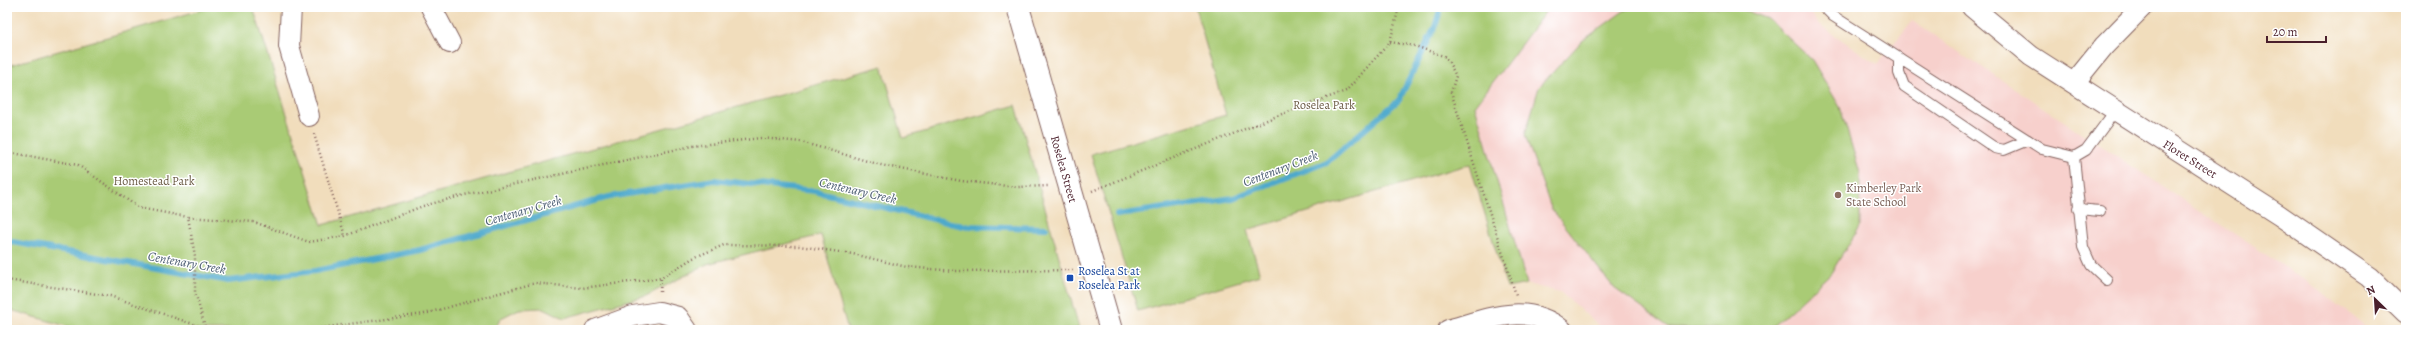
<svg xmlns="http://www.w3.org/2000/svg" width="2413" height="337" font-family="Alegreya,serif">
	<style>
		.built { fill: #f7d0cc }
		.green { fill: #a9cb74; stroke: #7a7550 }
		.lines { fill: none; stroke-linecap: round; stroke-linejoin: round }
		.stream { stroke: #4ea9cc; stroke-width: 6 }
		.lane-casing { stroke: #84625e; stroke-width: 12 }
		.street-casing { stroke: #84625e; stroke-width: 22 }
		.secondary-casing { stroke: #84625e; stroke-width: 24 }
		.path { stroke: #84625e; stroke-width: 2.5; stroke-dasharray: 1 3; stroke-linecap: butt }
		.lane { stroke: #fff; stroke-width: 10 }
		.street { stroke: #fff; stroke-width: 20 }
		.secondary { stroke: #fff; stroke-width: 22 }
		.education-dot { fill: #8d6e63; stroke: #fff; stroke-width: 1.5 }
		.transit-dot { fill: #1a4fb4; stroke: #fff; stroke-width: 1.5 }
		.labels { text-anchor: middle; stroke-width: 3; stroke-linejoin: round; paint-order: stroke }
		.park-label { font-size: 12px; fill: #6b5b45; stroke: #fff }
		.street-label { font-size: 12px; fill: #4a1f2b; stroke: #fff }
		.education-label { font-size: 12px; fill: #785e54; stroke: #fff; text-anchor: start }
		.transit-label { font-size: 12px; fill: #164399; stroke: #fff; text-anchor: start }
		.water-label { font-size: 13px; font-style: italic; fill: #4c5d73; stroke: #fff }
	</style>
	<rect width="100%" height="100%" fill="#fff"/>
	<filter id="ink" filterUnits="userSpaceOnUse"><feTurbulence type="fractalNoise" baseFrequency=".025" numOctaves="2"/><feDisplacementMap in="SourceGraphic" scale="8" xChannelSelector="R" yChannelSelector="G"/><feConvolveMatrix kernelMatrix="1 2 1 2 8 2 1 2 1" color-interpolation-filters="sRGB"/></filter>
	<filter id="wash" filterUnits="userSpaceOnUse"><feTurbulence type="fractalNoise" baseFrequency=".012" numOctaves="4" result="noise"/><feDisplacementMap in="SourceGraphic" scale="16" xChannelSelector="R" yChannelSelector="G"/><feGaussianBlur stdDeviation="0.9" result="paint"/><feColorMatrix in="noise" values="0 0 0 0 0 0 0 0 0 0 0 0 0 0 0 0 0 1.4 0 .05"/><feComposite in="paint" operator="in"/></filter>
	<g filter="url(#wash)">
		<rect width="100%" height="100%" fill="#f1ddbc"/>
		<!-- built -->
		<path class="built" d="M1549,7H1806L1817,23L1877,64L1912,21L2321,291L2370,330H1604L1560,292L1527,284L1475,106Z"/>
		<!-- green -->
		<g class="green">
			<path d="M211,7H253L322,225L882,66L903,138L1016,105L1079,328L1071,330H848L821,235L707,264L646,296L564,318L544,308L519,309L501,318L494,330H80L7,309V66Z"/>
			<path d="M1195,7H1549L1475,106L1527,284L1507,288L1470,164L1247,230L1260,275L1138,311L1091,154L1226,115Z"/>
			<path d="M1634,7H1736L1768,19L1812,60L1840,107L1860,173V226L1831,273L1775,325L1757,330L1670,328L1614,288L1551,208L1525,135L1539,87L1582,41L1625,10Z"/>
		</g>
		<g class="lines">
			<!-- stream -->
			<g class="stream">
				<path d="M1117,215L1233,198L1327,162L1399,100L1435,27L1441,7"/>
				<path d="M7,241L228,281L315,271L420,250L609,197L714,180L814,191L963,226L1046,228"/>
			</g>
		</g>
	</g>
	<g filter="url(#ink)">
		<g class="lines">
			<defs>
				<g id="lane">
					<path d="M1824,7L1833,16L2042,149L2074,157L2086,150L2115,111"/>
					<path d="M1899,58V73L1904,86L1995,148L2004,150L2028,140"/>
					<path d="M2074,157L2083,247L2091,265L2107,280"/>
					<path d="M2078,209L2100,211"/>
				</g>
				<g id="street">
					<path d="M291,7L289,46L309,116"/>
					<path d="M431,7L450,43"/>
					<path d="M1972,7L2031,56L2279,215L2369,277L2406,313"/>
					<path d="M2074,83L2104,46L2142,7"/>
					<path d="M595,330L633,316L659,312L678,317L687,330"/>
					<path d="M1448,330C1487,319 1527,301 1562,330"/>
				</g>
				<path id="secondary" d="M1018,7L1111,330"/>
			</defs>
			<!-- lane casing -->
			<use href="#lane" class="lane-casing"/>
			<!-- street casing -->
			<use href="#street" class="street-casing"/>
			<!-- secondary casing -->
			<use href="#secondary" class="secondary-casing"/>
			<!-- path -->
			<g class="path">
				<path d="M1390,42L1415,46L1446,57L1456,76L1451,92L1516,295"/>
				<path d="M314,134L345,236"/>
				<path d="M7,152L78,165L139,208L188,217"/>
				<path d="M1092,191L1282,114L1346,91L1390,42L1399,7"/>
				<path d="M7,280L110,296L205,328L218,330"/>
				<path d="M660,292L661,278"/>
				<path d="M206,330L195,292V256L188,217L254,222L309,242L345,236L423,206L464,195L692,146L761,138L801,142L881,165L961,181L1017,187L1049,186"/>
				<path d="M305,330L424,314L535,283L582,288L661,278L693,258L724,245L799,246L853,254L907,267L955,271L1073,270"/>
			</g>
			<!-- lane -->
			<use href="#lane" class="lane"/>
			<!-- street -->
			<use href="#street" class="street"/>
			<!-- secondary -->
			<use href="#secondary" class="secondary"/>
		</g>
	</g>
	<!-- markers -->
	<circle class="education-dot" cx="1838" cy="195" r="4"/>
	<rect class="transit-dot" x="1066" y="274" width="8" height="8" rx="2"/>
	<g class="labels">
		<!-- park labels -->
		<g class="park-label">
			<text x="1324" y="109">Roselea Park</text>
			<text x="154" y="185">Homestead Park</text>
		</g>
		<!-- street labels -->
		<g class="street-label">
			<text transform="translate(2190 159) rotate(32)" y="4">Floret Street</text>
			<text transform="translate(1064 169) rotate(74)" y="4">Roselea Street</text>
		</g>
		<!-- education labels -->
		<g class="education-label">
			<text x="1846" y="192">Kimberley Park<tspan x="1846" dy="14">State School</tspan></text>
		</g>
		<!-- transit labels -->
		<g class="transit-label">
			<text x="1078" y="275">Roselea St at<tspan x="1078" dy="14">Roselea Park</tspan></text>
		</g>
		<!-- water labels -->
		<g class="water-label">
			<text transform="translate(1280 168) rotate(-21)" y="5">Centenary Creek</text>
			<text transform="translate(858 190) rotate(13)" y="5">Centenary Creek</text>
			<text transform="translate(523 210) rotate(-16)" y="5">Centenary Creek</text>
			<text transform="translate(187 262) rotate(10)" y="5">Centenary Creek</text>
		</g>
	</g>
	<!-- margin -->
	<rect width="2413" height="337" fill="none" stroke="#fff" stroke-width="24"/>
	<!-- north arrow -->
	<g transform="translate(2375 299) rotate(335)" stroke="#ffffff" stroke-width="3" paint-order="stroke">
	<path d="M0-3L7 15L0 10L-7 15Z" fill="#4a1f2b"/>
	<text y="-6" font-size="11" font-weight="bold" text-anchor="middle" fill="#4a1f2b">N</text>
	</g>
	<!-- scale -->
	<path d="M2267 36v6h59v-6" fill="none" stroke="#4a1f2b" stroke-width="2"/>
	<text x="2273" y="36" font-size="12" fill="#4a1f2b" stroke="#ffffff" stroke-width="3" paint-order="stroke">20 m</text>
</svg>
